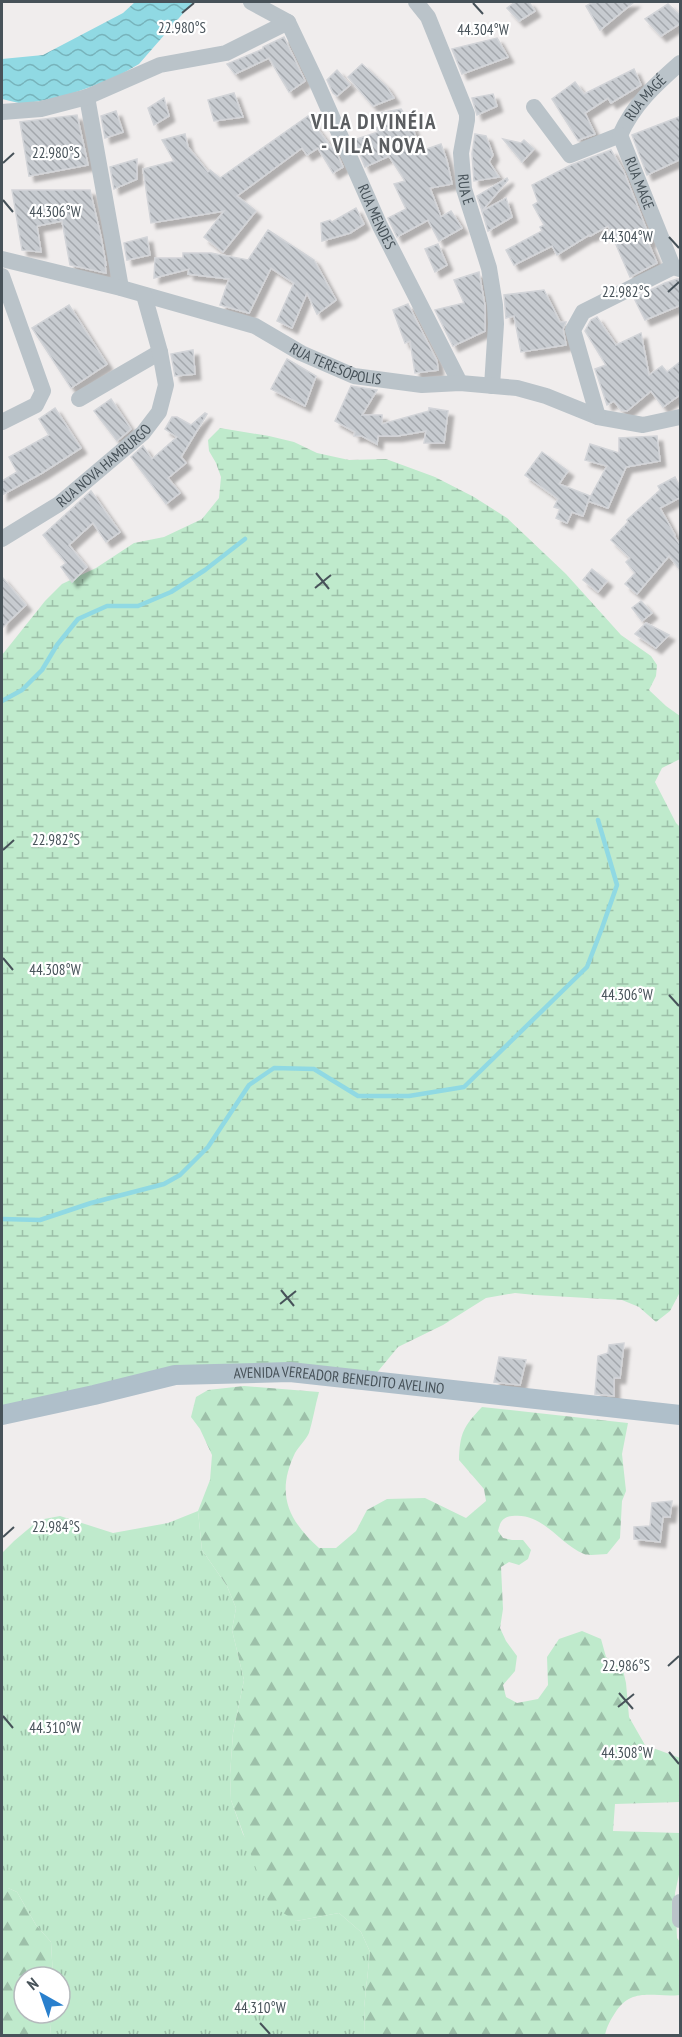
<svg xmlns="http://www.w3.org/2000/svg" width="682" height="2037" font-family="'PT Sans Narrow',sans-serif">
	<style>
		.grass { fill: url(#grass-tufts) }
		.forest { fill: url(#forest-firs) }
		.wetland { fill: url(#wetland-marsh) }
		.water { fill: url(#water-waves) }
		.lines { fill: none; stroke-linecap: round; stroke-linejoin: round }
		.stream { stroke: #90d9e3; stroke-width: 4.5 }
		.building { fill: url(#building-back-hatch); stroke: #d2d4d8; stroke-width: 1.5; filter: url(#shadow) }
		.minor { stroke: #bac3c9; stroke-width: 16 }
		.major { stroke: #afbfca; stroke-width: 20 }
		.ticks { fill: none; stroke: #475259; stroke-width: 2 }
		.labels { text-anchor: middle; stroke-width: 4.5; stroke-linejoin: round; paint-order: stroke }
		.street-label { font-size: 15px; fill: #475259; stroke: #fff }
		.district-label { font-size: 21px; font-weight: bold; letter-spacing: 1.5px; fill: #5b5e61; stroke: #fff }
		.ticks-label { font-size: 15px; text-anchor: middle; fill: #475259; stroke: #fff; stroke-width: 4.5; stroke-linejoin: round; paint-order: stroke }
	</style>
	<defs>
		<pattern id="grass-tufts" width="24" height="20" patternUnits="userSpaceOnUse" patternTransform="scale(1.5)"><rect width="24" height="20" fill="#bfeacc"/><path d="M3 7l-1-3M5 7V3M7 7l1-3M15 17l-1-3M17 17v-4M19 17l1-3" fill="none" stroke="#9dc0a9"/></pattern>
		<pattern id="forest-firs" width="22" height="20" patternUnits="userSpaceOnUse" patternTransform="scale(1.5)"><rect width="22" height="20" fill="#bfeacc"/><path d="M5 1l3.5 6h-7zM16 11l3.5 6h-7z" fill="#9dc0a9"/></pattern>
		<pattern id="wetland-marsh" width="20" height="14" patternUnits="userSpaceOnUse" patternTransform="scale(1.5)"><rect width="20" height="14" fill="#bfeacc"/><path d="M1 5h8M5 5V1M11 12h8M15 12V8" fill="none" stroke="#9dc0a9"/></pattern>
		<pattern id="water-waves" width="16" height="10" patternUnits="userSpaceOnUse" patternTransform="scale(1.5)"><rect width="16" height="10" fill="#90d9e3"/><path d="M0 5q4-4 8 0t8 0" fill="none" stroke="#77b3bb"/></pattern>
		<pattern id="building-back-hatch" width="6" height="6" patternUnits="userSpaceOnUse" patternTransform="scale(1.5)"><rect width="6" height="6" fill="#c7cbd0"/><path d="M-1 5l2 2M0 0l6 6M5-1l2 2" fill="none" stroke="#a3a7ac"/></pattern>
		<filter id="shadow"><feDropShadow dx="5.5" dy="5.5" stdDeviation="1.5" flood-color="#0004"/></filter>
	</defs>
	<rect width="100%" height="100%" fill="#f0eded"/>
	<!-- grass -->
	<path class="grass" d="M198,1511L202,1550L227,1586L236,1608L232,1630L244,1680L233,1733L230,1775L231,1800L243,1834L296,1921L339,1913L361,1932L370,1952L364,2008L365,2035H50L52,2013H60V1977H53L51,1942L36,1925L17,1892L8,1888H2V1553L14,1541L39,1520L60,1516L113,1533L168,1523Z"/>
	<!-- forest -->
	<g class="forest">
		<path d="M244,1386L319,1392C315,1406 313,1420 309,1433C306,1440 299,1446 295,1453C276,1493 287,1519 319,1548H336L356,1531L367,1510L387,1499L425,1498L466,1518L486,1501L484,1489L459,1460C460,1433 463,1427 482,1407L628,1423L622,1454L626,1491L622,1501L620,1538L607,1554C600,1554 590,1556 584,1554C558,1543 543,1512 512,1516C503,1517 500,1522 498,1531L503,1538L512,1540H523L531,1550L528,1559L519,1565L509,1562L501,1567L503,1609L500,1628L506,1641L517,1656L515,1671L503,1685L506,1697L517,1703L538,1699L548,1685L547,1657L559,1639L582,1631L601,1639L606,1657L623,1670L626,1683L629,1717L645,1745L680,1758V1802L615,1804L613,1831L680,1833V1870L675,1893L677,1938L680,1942V1995C654,1998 632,1986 615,2013C610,2021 607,2026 605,2035H365L364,2008L370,1952L361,1932L339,1913L296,1921L269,1904L231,1800L230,1775L233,1733L244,1680L232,1630L236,1608L227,1586L202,1550L198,1511L210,1480L212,1455L200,1429L191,1417L196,1397L208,1390Z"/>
		<path d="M2,1888H8L17,1892L36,1925L51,1942L53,1977H24V2013H52L50,2035H2Z"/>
	</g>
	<!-- wetland -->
	<path class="wetland" d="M220,428L269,436L294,442L317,453L349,460L386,459L435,477L474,497L507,518L566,574L621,635L651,656L657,665L656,676L649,690L666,706L680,716V759L662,768L655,782L676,823L680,827V1292L670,1311L656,1322L639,1307L622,1300L535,1295L515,1293L486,1298L443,1325L398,1347L370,1381L175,1375L2,1415V655L45,601L62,584L96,568L134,543L164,537L202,519L219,498L221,477L216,463L209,451L208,440Z"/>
	<!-- water -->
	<path class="water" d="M135,2H193L139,64L113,79L62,97L23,104L2,99V59L43,55L123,13Z"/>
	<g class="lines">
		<!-- stream -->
		<g class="stream">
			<path d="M2,701L22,690L42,670L57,645L78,619L107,606H138L171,592L205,570L245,539"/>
			<path d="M2,1219L40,1220L91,1203L164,1184L180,1175L208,1147L249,1085L274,1068L314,1069L358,1096H409L464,1087L587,967L602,928L617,885L598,820"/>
		</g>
	</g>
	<!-- building -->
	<g class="building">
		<path d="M515,2H529L535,11L519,21L507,8Z"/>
		<path d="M593,2H634L600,30L586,6Z"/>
		<path d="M668,4L681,16V23L661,36L645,19Z"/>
		<path d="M284,37L305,81L289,92L269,58L235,74L227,64L263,49V47Z"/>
		<path d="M497,38L508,57L462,74L452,49Z"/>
		<path d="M362,64L386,86L394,98L373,106L348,77Z"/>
		<path d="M634,69L641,85L611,103L608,98L585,113L595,134L578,140L552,99L575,82L584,94Z"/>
		<path d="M337,70L350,85L337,96L333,93L327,80Z"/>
		<path d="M234,93L243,117L214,121L208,100Z"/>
		<path d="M493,94L497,106L477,115L472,98Z"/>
		<path d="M164,98L169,116L154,125L148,108Z"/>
		<path d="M401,109L406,116L408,115L421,151L441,144L447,161L452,184L430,188L441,217L451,211L462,228L439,241L428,220L397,237L388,218L406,209L394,184L405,181L389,156L365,167L354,140L378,132L376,128L386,124L378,113Z"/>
		<path d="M116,111L123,132L105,138L101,116Z"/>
		<path d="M77,115L88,165L29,176L20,122Z"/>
		<path d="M308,116L331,147H334L343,167L333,173L318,148L307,155L302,148L237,196L256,211L223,252L204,237L224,211L151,223L143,169L174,161L162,140L185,134L188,147L208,172L210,170L220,178Z"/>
		<path d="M681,116V159L647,175L632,135Z"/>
		<path d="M475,134L486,136L493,155L489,162L499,177L474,181L472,154Z"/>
		<path d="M503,139L521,143L524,140L534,149L522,162Z"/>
		<path d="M611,150L624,172L651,241L648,242L657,263L630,277L608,226L590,236L589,235L557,255L552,246L514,265L506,250L542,231L540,227L544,225L533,205L538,202L532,185L571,165Z"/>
		<path d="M137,159V179L114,189L110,167Z"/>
		<path d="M507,178L508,180L482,211L477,196Z"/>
		<path d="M12,190H90L101,237L106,265H105L106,273L70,265L62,221L37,226L41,252L22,250Z"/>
		<path d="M506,198L512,217L488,231L482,211Z"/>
		<path d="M356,208L364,224L350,233L322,241L321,223L330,220L332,222Z"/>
		<path d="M268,230L314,260L336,300L317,314L307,293L292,328L277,321L294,283L271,268L249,313L220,305L229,279L188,274L189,269L154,278L155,258H183V253H211L248,260Z"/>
		<path d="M147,237L150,255L127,260L124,243Z"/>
		<path d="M438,244L447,265L435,272L425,249Z"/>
		<path d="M479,272L485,306V331L453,346L435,310L464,303L454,280Z"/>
		<path d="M677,279H681V305L645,320L634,298L665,283Z"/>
		<path d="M544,290L560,322H566L563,329L566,345L521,352L514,316L506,318L504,295Z"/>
		<path d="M408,304L437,361L438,370L415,373L410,341L405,343L393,310Z"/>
		<path d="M69,305L107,364L71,388L32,328Z"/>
		<path d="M597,317L616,345L641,333L649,375L662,366L667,372L681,361V394L663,407L651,391L627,411L621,410L614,401L607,405L595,369L606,365L585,331L591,320Z"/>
		<path d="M193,350L195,374L175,376L171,354Z"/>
		<path d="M287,359L316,376L305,406L271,389Z"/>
		<path d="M351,386L377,390L362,415H382V424L429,411V408L448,411L444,443H424L426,431L397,436H378L377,444L362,436H354L355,432L335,421Z"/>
		<path d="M111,399L131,429L117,441L94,411Z"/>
		<path d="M55,408L81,448L42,473L2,495V481L17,472L9,457L49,435L39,419Z"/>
		<path d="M205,413L207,414L181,457L186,463L168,478L180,493L166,504L131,457L143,446L152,459L177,437L165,429L172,417H177L191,425Z"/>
		<path d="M657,436L660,461L626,467L608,508L588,501L607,466L585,460L590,444L619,453V438Z"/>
		<path d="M542,452L568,471L559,484L590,496L583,516L572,512L567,523L556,518L560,509L554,507L558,499L525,475Z"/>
		<path d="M675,477L681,489V497L660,508L675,535L674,536L681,546V571L669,556L637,594L625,584L635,573L626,562L630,558L611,540L628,522L627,520L660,490L658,486Z"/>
		<path d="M91,491L120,532L106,542L93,523L69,545L87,567L72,582L61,567L66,563L43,535Z"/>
		<path d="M592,569L607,581L598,592L583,580Z"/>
		<path d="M2,577L26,605L2,628Z"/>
		<path d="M641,601L652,613L642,621L632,608Z"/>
		<path d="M646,623L669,635L656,648L635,634Z"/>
		<path d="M624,1343L620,1378H614V1396L595,1394L598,1356L608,1353L609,1345Z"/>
		<path d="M499,1357L526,1360L520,1385L494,1382Z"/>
		<path d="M672,1501L670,1517H663L660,1542L634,1539V1527L650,1526L652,1503Z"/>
	</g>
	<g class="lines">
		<!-- minor -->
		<g class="minor">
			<path id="s1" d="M251,2L288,22L317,83L380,226L460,383"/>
			<path id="s2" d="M416,2L428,17L467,114V120L461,153L464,189L489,268L495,305L496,324L492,386"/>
			<path d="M87,97L121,288"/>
			<path id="s3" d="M534,107L570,155L620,135C634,104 655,85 680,63"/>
			<path d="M2,112L41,109L87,97L160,65L226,53L288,22"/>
			<path id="s4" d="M620,135L673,267"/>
			<path id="s5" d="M2,259L121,288L255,326L301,353L354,376L422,385L460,383L517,388L546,396L598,417L643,425L680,417"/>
			<path d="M2,276L43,391L36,405L2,422"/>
			<path d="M79,399L160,352"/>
			<path d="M598,417L573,330L583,312L673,267L680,269"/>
			<path id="s6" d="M2,539L59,504L143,433L159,412L166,385L160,352L144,295"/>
			<path d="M680,1902V1920"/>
		</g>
		<!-- major -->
		<path class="major" id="s7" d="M2,1415L94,1395L175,1375L290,1372L680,1415"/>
	</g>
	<!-- ticks -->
	<path class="ticks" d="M473,3L483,14M182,13L194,3M3,163L14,153M3,200L13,212M669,237L679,248M668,292L679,282M316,573L329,589M315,588L331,575M3,850L14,840M3,958L13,970M669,995L679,1006M281,1290L294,1306M280,1304L296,1291M3,1537L14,1527M668,1666L679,1656M619,1693L633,1709M618,1707L634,1694M3,1716L13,1728M669,1752L679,1764M260,2023L270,2034"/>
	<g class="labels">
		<!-- street labels -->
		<g class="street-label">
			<text dy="5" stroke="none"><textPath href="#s3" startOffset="159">RUA MAGÉ</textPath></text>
			<text dy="5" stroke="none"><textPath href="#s4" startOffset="52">RUA MAGE</textPath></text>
			<text dy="5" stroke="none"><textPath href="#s2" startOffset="200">RUA E</textPath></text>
			<text dy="5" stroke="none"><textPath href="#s1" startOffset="256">RUA MENDES</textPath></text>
			<text dy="5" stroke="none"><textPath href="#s5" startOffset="352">RUA TERESÓPOLIS</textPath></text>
			<text dy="5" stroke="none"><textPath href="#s6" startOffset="126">RUA NOVA HAMBURGO</textPath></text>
			<text dy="5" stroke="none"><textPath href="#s7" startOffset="342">AVENIDA VEREADOR BENEDITO AVELINO</textPath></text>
		</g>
		<!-- district labels -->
		<g class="district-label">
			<text x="374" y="129">VILA DIVINÉIA<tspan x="374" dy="24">- VILA NOVA</tspan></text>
		</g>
	</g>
	<g class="ticks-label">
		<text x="182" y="33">22.980°S</text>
		<text x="483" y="35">44.304°W</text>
		<text x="56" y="158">22.980°S</text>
		<text x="55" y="217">44.306°W</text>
		<text x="627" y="242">44.304°W</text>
		<text x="626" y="297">22.982°S</text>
		<text x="56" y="845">22.982°S</text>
		<text x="55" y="975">44.308°W</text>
		<text x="627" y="1000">44.306°W</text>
		<text x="56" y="1532">22.984°S</text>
		<text x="626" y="1671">22.986°S</text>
		<text x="55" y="1733">44.310°W</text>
		<text x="627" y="1758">44.308°W</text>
		<text x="260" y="2013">44.310°W</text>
	</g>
	<!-- border -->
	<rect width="682" height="2037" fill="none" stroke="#475259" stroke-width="6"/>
	<!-- north arrow -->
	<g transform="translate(42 1995) rotate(320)"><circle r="28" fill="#ffffff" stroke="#b5babd" stroke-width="1.5"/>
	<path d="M0-4.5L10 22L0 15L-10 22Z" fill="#2a80cd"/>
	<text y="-9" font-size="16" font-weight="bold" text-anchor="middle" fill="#475259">N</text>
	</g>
</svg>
